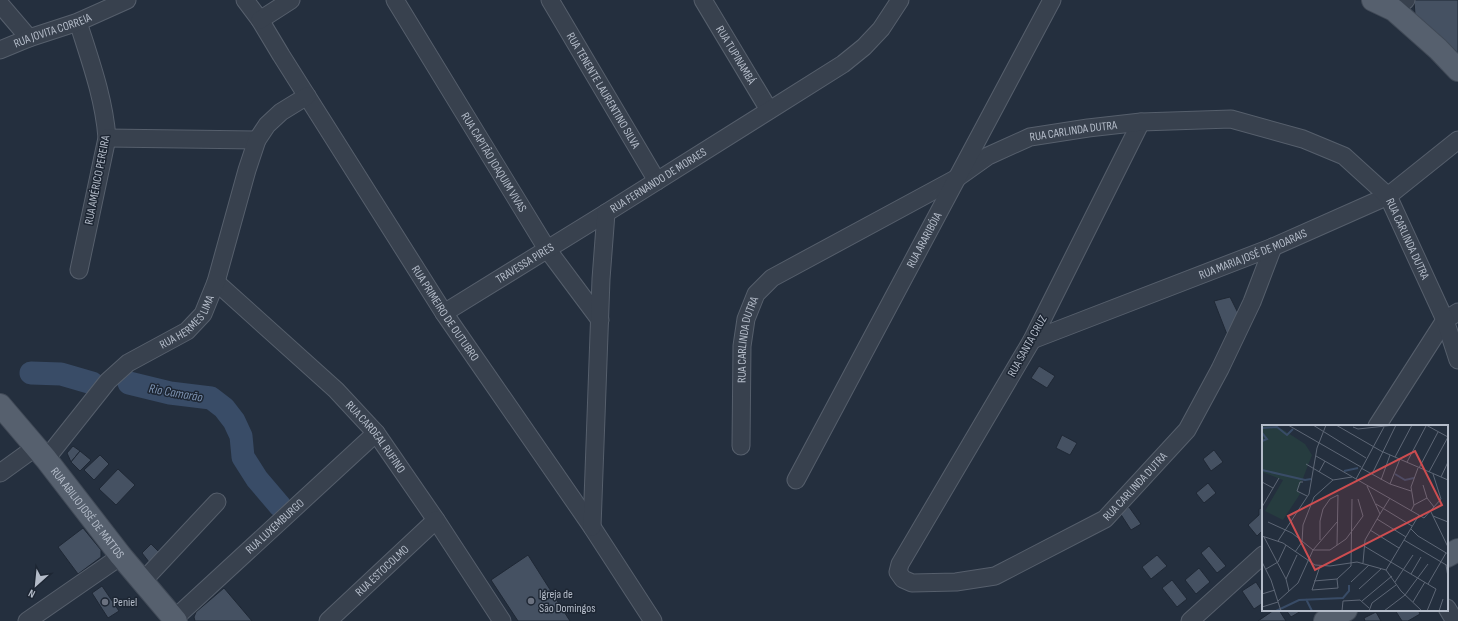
<svg xmlns="http://www.w3.org/2000/svg" width="1458" height="621" font-family="'Sofia Sans Condensed',sans-serif">
	<style>
		.lines { fill: none; stroke-linecap: round; stroke-linejoin: round }
		.river { stroke: #394c67; stroke-width: 23 }
		.building { fill: #455162; stroke: #1f2835 }
		.minor-casing { stroke: #565f6c; stroke-width: 19 }
		.major-casing { stroke: #414a57; stroke-width: 24 }
		.minor { stroke: #38414e; stroke-width: 17 }
		.major { stroke: #56606e; stroke-width: 22 }
		.worship-dot { fill: #6b7280; stroke: #1d2633; stroke-width: 1.5 }
		.labels { text-anchor: middle; stroke-width: 3; stroke-linejoin: round; paint-order: stroke }
		.street-label { font-size: 12px; fill: #b4bcc9; stroke: #1d2633 }
		.poi-label { font-size: 12px; fill: #b4bcc9; stroke: #1d2633; text-anchor: start }
		.water-label { font-size: 13px; font-style: italic; fill: #7c92b1; stroke: #1d2633 }
		.inset-river { fill: none; stroke: #394c67; stroke-width: 2 }
		.inset-road { fill: none; stroke: #5e6776; stroke-width: 1 }
		.view { fill: #ce4d50; fill-opacity: 0.15; stroke: #ce4d50; stroke-width: 2 }
		.inset-edge { fill: none; stroke: #b4bcc9; stroke-width: 2 }
	</style>
	<rect width="100%" height="100%" fill="#242f3e"/>
	<g class="lines">
		<!-- river -->
		<g class="river">
			<path d="M31,373L61,374L92,383"/>
			<path d="M129,383L170,393L211,398L224,408L234,421L241,436L243,457L257,479L280,506"/>
		</g>
	</g>
	<!-- building -->
	<g class="building">
		<path d="M1414,0H1458V55L1415,15Z"/>
		<path d="M1230,297L1238,313L1228,337L1214,301Z"/>
		<path d="M1039,366L1055,376L1047,388L1031,378Z"/>
		<path d="M1062,435L1077,443L1070,455L1056,448Z"/>
		<path d="M73,446L80,451L71,462L67,453Z"/>
		<path d="M1214,450L1223,462L1211,471L1203,459Z"/>
		<path d="M80,451L91,460L80,471L71,462Z"/>
		<path d="M100,455L109,464L94,480L84,470Z"/>
		<path d="M118,469L135,485L116,505L99,489Z"/>
		<path d="M1208,483L1216,493L1204,503L1196,493Z"/>
		<path d="M1129,507L1141,524L1131,530L1120,513Z"/>
		<path d="M1263,507V530L1257,536L1248,525L1259,515V509Z"/>
		<path d="M83,528L101,550V557L78,574L58,547Z"/>
		<path d="M151,544L159,552L149,562L142,553Z"/>
		<path d="M1209,546L1226,566L1217,573L1201,553Z"/>
		<path d="M528,555L570,621H518L491,580Z"/>
		<path d="M1157,555L1167,566L1151,579L1142,567Z"/>
		<path d="M1199,568L1210,582L1196,594L1185,580Z"/>
		<path d="M1172,580L1187,599L1177,607L1162,588Z"/>
		<path d="M1256,582L1263,593V603L1254,609L1242,591Z"/>
		<path d="M102,586L119,611L108,618L92,593Z"/>
		<path d="M224,588L252,621H195L194,617L196,612Z"/>
		<path d="M1274,610H1279L1286,621H1258Z"/>
		<path d="M1286,610H1301V611L1291,617Z"/>
		<path d="M1395,610H1418L1420,614L1408,621H1402Z"/>
		<path d="M1376,612L1381,621H1365L1364,618Z"/>
	</g>
	<g class="lines">
		<defs>
			<g id="minor">
				<path id="s1" d="M245,0L260,20L281,55L444,313L592,527L653,621"/>
				<path id="s2" d="M395,0L547,249L600,320"/>
				<path id="s3" d="M550,0L657,181"/>
				<path id="s4" d="M703,0L769,110"/>
				<path d="M0,4L29,38"/>
				<path d="M1394,10L1406,0"/>
				<path d="M260,20L291,0"/>
				<path d="M78,22C90,60 104,98 107,138L79,270"/>
				<path id="s5" d="M0,50L29,38L78,22L127,0"/>
				<path id="s6" d="M1141,122L1032,340L900,564L898,572L903,579L912,583L956,582L995,576L1105,519L1187,430L1220,369L1252,302L1273,247"/>
				<path d="M107,138L257,140"/>
				<path id="s7" d="M216,282L336,390L376,433L436,520L502,621"/>
				<path id="s8" d="M444,313L606,213"/>
				<path id="s9" d="M1032,340L1273,247L1388,196L1458,140"/>
				<path d="M1377,426L1445,320L1458,312"/>
				<path id="s10" d="M741,446L742,346L746,319L756,294L772,278L957,178L988,156L1030,137L1088,128L1141,122L1231,119L1303,139L1344,156L1388,196L1445,320L1458,360"/>
				<path id="s11" d="M46,459L108,381L128,363L187,331L203,314L216,282L247,170L257,140L267,125L281,112L307,96"/>
				<path d="M0,473L36,447"/>
				<path id="s12" d="M796,480L1052,0"/>
				<path id="s13" d="M592,527L601,279L606,213L843,64L864,47L881,29L900,0"/>
				<path d="M143,581L217,502"/>
				<path d="M1447,608L1453,618"/>
				<path id="s14" d="M174,619L376,433"/>
				<path d="M27,621L121,556"/>
				<path id="s15" d="M328,621L436,520"/>
				<path d="M1190,621L1263,555"/>
			</g>
			<g id="major">
				<path d="M1373,0L1394,10L1438,49L1458,70"/>
				<path id="s16" d="M0,405L46,459L121,556L176,621"/>
				<path d="M1447,556L1458,550"/>
				<path d="M1325,621L1346,610"/>
			</g>
		</defs>
		<!-- minor casing -->
		<use href="#minor" class="minor-casing"/>
		<!-- major casing -->
		<use href="#major" class="major-casing"/>
		<!-- minor -->
		<use href="#minor" class="minor"/>
		<!-- major -->
		<use href="#major" class="major"/>
	</g>
	<!-- markers -->
	<g class="worship-dot">
		<circle cx="531" cy="601" r="4"/>
		<circle cx="105" cy="602" r="4"/>
	</g>
	<g class="labels">
		<!-- street labels -->
		<g class="street-label">
			<text dy="4" stroke="none"><textPath href="#s5" startOffset="56">RUA JOVITA CORREIA</textPath></text>
			<text dy="4" stroke="none"><textPath href="#s4" startOffset="64">RUA TUPINAMBÁ</textPath></text>
			<text dy="4" stroke="none"><textPath href="#s3" startOffset="105">RUA TENENTE LAURENTINO SILVA</textPath></text>
			<text dy="4" stroke="none"><textPath href="#s10" startOffset="515">RUA CARLINDA DUTRA</textPath></text>
			<text dy="4" stroke="none"><textPath href="#s2" startOffset="190">RUA CAPITÃO JOAQUIM VIVAS</textPath></text>
			<text transform="translate(97 180) rotate(-79)" y="4">RUA AMÉRICO PEREIRA</text>
			<text dy="4" stroke="none"><textPath href="#s13" startOffset="376">RUA FERNANDO DE MORAES</textPath></text>
			<text dy="4" stroke="none"><textPath href="#s10" startOffset="899">RUA CARLINDA DUTRA</textPath></text>
			<text dy="4" stroke="none"><textPath href="#s12" startOffset="272">RUA ARARIBÓIA</textPath></text>
			<text dy="4" stroke="none"><textPath href="#s9" startOffset="237">RUA MARIA JOSÉ DE MOARAIS</textPath></text>
			<text dy="4" stroke="none"><textPath href="#s8" startOffset="95">TRAVESSA PIRES</textPath></text>
			<text dy="4" stroke="none"><textPath href="#s1" startOffset="372">RUA PRIMEIRO DE OUTUBRO</textPath></text>
			<text dy="4" stroke="none"><textPath href="#s11" startOffset="200">RUA HERMES LIMA</textPath></text>
			<text dy="4" stroke="none"><textPath href="#s10" startOffset="107">RUA CARLINDA DUTRA</textPath></text>
			<text transform="translate(1027 346) rotate(-61)" y="4">RUA SANTA CRUZ</text>
			<text dy="4" stroke="none"><textPath href="#s7" startOffset="223">RUA CARDEAL RUFINO</textPath></text>
			<text dy="4" stroke="none"><textPath href="#s6" startOffset="782">RUA CARLINDA DUTRA</textPath></text>
			<text dy="4" stroke="none"><textPath href="#s16" startOffset="139">RUA ABILIO JOSÉ DE MATTOS</textPath></text>
			<text dy="4" stroke="none"><textPath href="#s14" startOffset="137">RUA LUXEMBURGO</textPath></text>
			<text dy="4" stroke="none"><textPath href="#s15" startOffset="74">RUA ESTOCOLMO</textPath></text>
		</g>
		<!-- poi labels -->
		<g class="poi-label">
			<text x="539" y="598">Igreja de<tspan x="539" dy="14">São Domingos</tspan></text>
			<text x="113" y="606">Peniel</text>
		</g>
		<!-- water labels -->
		<g class="water-label">
			<text transform="translate(176 392) rotate(10)" y="5">Rio Camarão</text>
		</g>
	</g>
	<!-- overview -->
	<g transform="translate(1262 425)">
		<rect width="186" height="186" fill="#242f3e"/>
		<path d="M0,0L20,4L43,19L50,30L36,66L38,69L21,95L3,86L21,55L0,47Z" fill="#263c3f"/>
		<path class="inset-river" d="M0,3L15,2L25,10L31,4M0,8L5,14L0,16M0,45L43,55L49,54M82,46L96,43M133,49L143,55L152,53M44,174L50,186M14,186L37,175L81,173L87,166V160"/>
		<path class="inset-road" d="M26,0L99,42M51,0L104,33M74,0L119,26L186,55M164,0L186,12M91,2L96,4L133,0M54,31L162,93L179,74L171,49M133,32L150,0M145,37L164,1M44,39L71,55M99,43L128,59L149,66M157,43L176,7M57,47L63,36M167,47L186,12M110,49L134,0M179,52L186,37M94,54L122,2M119,55L128,30M0,57L11,63M41,57H38L35,66L45,71M128,59L138,34M161,60L165,73L172,82M114,79L150,101M152,80L165,73M0,82L17,53M149,86L152,80L149,62L156,43M169,87L186,122M118,89L128,73M171,91L186,97M115,94L144,112M6,97L30,108L51,125H68L84,114L101,91L96,74M149,104L156,111L186,129M108,105L137,123M0,111L21,118L53,140L68,141L95,137L124,145L139,166L160,186M2,112L24,154L27,166M58,115V96L61,84L68,74L76,70L75,120M142,115L186,141M16,116L47,69L55,23L64,0M102,121L174,164L165,186M33,127L40,117L41,100L52,72L71,55L90,52M0,137L9,155L19,186M101,138L103,115L118,89L105,61M184,140L186,152M58,141L50,165L76,163L75,154M4,144L16,137L24,120M124,145L157,90M149,149L159,132M24,154L35,130M52,156L75,154L89,141L90,74M89,157L107,140M133,157L151,130M166,159L184,128M97,164L119,144M0,169L13,165M16,176L36,158L51,125L75,97M100,176L130,151M151,177L163,157M0,182L16,177M80,186L81,176L98,175L107,183M107,186L110,178L134,160M122,186L143,170L166,139M177,186L181,174"/>
		<path class="view" d="M153,26L180,80L53,145L26,91Z"/>
		<rect width="186" height="186" class="inset-edge"/>
	</g>
	<!-- north arrow -->
	<g transform="translate(36 585) rotate(207)" stroke="#1d2633" stroke-width="3" paint-order="stroke">
	<path d="M0-3L7 15L0 10L-7 15Z" fill="#b4bcc9"/>
	<text y="-6" font-size="11" font-weight="bold" text-anchor="middle" fill="#b4bcc9">N</text>
	</g>
</svg>
